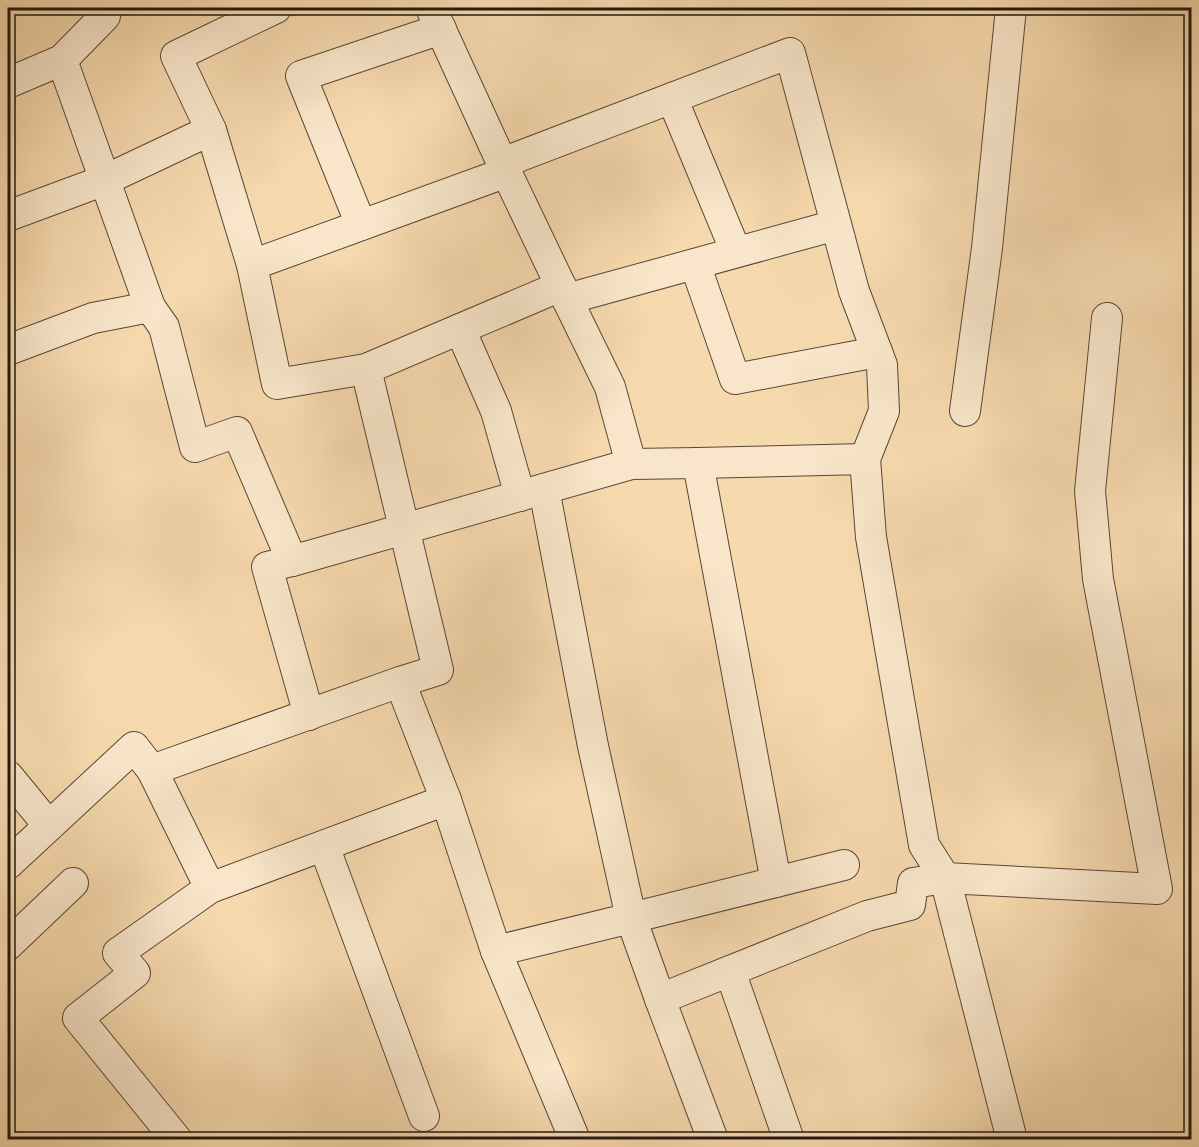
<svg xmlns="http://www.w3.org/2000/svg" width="1199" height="1147" font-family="Cardo,serif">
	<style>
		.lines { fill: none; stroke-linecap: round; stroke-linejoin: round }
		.minor-casing { stroke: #574837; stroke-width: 32 }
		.minor { stroke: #f9e6ca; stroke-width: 30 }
	</style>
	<rect width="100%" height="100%" fill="#f6d9ad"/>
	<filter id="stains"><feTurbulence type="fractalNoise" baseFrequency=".00333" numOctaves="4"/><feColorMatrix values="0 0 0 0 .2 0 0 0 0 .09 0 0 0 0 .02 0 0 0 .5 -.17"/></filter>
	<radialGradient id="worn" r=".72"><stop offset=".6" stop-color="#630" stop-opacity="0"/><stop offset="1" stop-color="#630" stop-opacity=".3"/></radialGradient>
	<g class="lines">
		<defs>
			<g id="minor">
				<path d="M431,8L502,163L790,53L854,291L882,365L884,411L865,459"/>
				<path d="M62,60L150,307L164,327L195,447L237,432L292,561L631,464L698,463L776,882"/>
				<path d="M8,83L62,60L105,16L101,8"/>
				<path d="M672,98L736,252"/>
				<path d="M211,130L252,265"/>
				<path d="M502,163L567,299L836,225"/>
				<path d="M507,172L252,265L277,384L366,369L561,286"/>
				<path d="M8,216L105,180L211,130L176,56L276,8"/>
				<path d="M361,225L301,76L441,29"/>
				<path d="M695,264L735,379L877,352"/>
				<path d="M567,299L610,387L631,464"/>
				<path d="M460,329L496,411L520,496"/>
				<path d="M8,350L93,318L150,307"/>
				<path d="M366,369L438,670L400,682L446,800"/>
				<path d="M965,411L987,248L1011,8"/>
				<path d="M698,463L865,459L871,537L924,845L945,878L1012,1140"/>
				<path d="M544,489L593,746L631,918L844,865"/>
				<path d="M292,561L267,567L309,715"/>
				<path d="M8,776L49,826"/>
				<path d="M324,846L424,1116"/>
				<path d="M8,864L134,747L152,770"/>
				<path d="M210,888L152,770L400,682"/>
				<path d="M8,945L73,883"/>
				<path d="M496,951L575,1140"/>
				<path d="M730,971L789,1140"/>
				<path d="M660,999L867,916L910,905L913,883L945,878L1157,889L1098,579L1090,491L1107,318"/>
				<path d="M177,1140L78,1018L135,973L118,953L210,888L446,800L496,951L631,918L660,999L713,1140"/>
			</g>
		</defs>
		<!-- minor casing -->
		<use href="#minor" class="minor-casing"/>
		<!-- minor -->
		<use href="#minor" class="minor"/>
	</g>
	<!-- margin -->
	<rect width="1199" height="1147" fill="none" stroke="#f6d9ad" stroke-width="30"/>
	<rect x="9" y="9" width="1181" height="1129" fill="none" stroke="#221810" stroke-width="3"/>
	<rect x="15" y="15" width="1169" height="1117" fill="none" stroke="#221810" stroke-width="1.5"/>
	<rect width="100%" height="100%" filter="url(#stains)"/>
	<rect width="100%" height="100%" fill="url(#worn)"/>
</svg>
